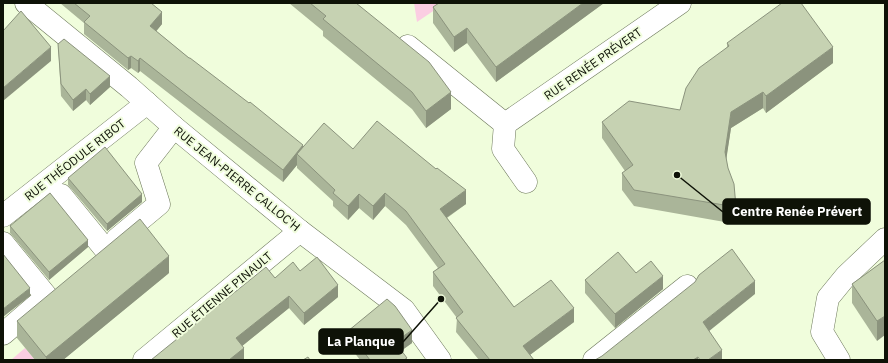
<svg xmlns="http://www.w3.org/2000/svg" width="888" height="363" font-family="'IBM Plex Sans',sans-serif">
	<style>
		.green { fill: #fbcde2 }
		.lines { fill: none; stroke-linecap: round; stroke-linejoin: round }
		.minor-casing { stroke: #6b7659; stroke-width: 23 }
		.minor { stroke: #fff; stroke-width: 22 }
		.wall { fill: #aab599 }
		.shaded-wall { fill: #8b937d }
		.building { fill: #c6d2b2; stroke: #8b937d }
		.labels { text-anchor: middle; stroke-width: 4; stroke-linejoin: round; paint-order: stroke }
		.street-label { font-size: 12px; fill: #0e1207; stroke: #f0fddc }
		.leader { fill: none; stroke: #0e1207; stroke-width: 1.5 }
		.callout-dot { fill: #0e1207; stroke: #f0fddc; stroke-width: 1.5 }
		.callout { fill: #0e1207; stroke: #0e1207; stroke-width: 1.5 }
		.callout-label { font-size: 13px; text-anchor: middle; font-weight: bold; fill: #fff }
	</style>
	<rect width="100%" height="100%" fill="#f0fddc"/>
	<!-- green -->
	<g class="green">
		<path d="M414,3H445L417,22Z"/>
		<path d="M25,348L35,360H11Z"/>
	</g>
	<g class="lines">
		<defs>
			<g id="minor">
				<path d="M26,3L129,87L174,127L300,231L404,310L440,360"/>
				<path d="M408,46L505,124"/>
				<path d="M505,124L680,3"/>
				<path d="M505,124L503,149L526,182"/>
				<path d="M61,195L105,249"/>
				<path d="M3,216L147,103"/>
				<path d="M117,239L159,204L146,163L174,127"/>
				<path d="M3,243L47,297"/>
				<path d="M3,334L39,303"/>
				<path d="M144,360L300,231"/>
				<path d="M594,360L687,286"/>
				<path d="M839,360L822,332L828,298L846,276L885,239"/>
			</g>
		</defs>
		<!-- minor casing -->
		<use href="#minor" class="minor-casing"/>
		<!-- minor -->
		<use href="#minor" class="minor"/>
	</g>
	<!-- wall -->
	<g class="wall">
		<path d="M60,3H151L162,24L156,31L189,58L303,147L353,149L466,204L447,218L514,307L574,322L530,355L534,360H479L456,332L457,318L433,286V272L438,268L406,225L385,206L373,220L359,208L348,220L333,206V201L297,168V165L283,182L140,71L138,73L131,68L128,70L84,34V23Z"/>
		<path d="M289,3H356L451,109L426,128L412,109L323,36V31Z"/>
		<path d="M604,3L496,82L467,43L454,52L433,23V7Z"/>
		<path d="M727,43L833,63L766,113L763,108L731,128L726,159L736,207V224L634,206L622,190V173L625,171L602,138V122L680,110L727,47Z"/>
		<path d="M58,44L110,87L90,105L86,100L73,111L61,96Z"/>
		<path d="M68,178L142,202L107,231L68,185Z"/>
		<path d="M10,226L88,247L49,280L10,233Z"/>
		<path d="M885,260L877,341L852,303V284Z"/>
		<path d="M300,271L338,297L304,325L289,308L242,346L244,360H151L275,278Z"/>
		<path d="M169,273L63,360H35L17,338V321Z"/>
		<path d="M636,273L663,289L615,328L585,293V280Z"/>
		<path d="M348,331L412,343L401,351L407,360H360L348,344Z"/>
	</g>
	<!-- shaded-wall -->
	<g class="shaded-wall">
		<path d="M583,3H604L496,82V67Z"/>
		<path d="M162,12V24L150,39V26Z"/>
		<path d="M467,28V43L454,52V37Z"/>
		<path d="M51,47V61L3,101V88Z"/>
		<path d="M833,47V63L766,113V96Z"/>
		<path d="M131,56V68L128,70V58Z"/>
		<path d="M140,58V71L138,73V61Z"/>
		<path d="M110,76V87L90,105V94Z"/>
		<path d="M86,89V100L73,111V100Z"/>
		<path d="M451,92V109L426,128V111Z"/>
		<path d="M763,92V108L731,128L725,168V152L731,112Z"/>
		<path d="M303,145V157L297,154V165L283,182V170Z"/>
		<path d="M466,190V204L440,222V209Z"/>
		<path d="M385,193V206L373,220V206Z"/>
		<path d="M142,194V202L107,231V224Z"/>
		<path d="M359,194V208L348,220V206Z"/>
		<path d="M88,240V247L49,280V272Z"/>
		<path d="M169,256V273L63,360H46V357Z"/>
		<path d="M663,276V289L615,328V314Z"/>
		<path d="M755,281V294L703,336V322Z"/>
		<path d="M338,285V297L304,325V313Z"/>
		<path d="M30,288V296L3,317V309Z"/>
		<path d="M289,296V308L236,351V338Z"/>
		<path d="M574,308V322L523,360V346Z"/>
		<path d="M885,316V335L877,341V321Z"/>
		<path d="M412,330V343L395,355V342Z"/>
		<path d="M244,348V360H229Z"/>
		<path d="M722,350V360H708Z"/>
		<path d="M698,357V360H693Z"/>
	</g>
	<!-- building -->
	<g class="building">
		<path d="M74,3H151L162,12L150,26L189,58H190L249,103L250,102L303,145L283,170L140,58L138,61L131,56L128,58L84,22L90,16Z"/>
		<path d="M310,3H356L429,62L451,92L426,111L412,92L323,19L326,16Z"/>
		<path d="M439,3H583L496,67L467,28L454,37L433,7Z"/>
		<path d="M782,3H801L833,47L766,96L763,92L731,112L725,152L728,168L734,184L736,207L634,190L622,173L633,165L602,122L629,101L680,110L686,88L699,68L729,46L727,43Z"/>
		<path d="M21,11L51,47L3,88V31Z"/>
		<path d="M64,39L110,76L90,94L86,89L73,100L61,84L58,44Z"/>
		<path d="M377,121L436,169L437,168L466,190L440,209L514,307L551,280L574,308L523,346L534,360H490L456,318L463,312L433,272L445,264L406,211L385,193L373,206L359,194L348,206L333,193L335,190L297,154L324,123L353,149Z"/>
		<path d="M105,147L142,194L107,224L68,178Z"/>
		<path d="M50,193L88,240L49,272L10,226Z"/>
		<path d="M140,219L169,256L46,357L17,321Z"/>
		<path d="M732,249L755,281L703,322L722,350L708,360H700L698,357L693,360H595L602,356L695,282L699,275Z"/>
		<path d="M618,252L636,273L651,261L663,276L615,314L585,280Z"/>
		<path d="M3,254L30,288L3,309Z"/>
		<path d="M317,257L338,285L304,313L289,296L236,338L244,348L229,360H151L266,267L275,278L293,262L300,271Z"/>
		<path d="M885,260V316L877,321L852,284Z"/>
		<path d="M387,299L395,306L412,330L395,342L407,358L404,360H370L348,331Z"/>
		<path d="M308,357L310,360H303Z"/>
	</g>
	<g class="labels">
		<!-- street labels -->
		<g class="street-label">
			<text transform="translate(593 64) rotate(-35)" y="4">RUE RENÉE PRÉVERT</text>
			<text transform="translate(75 160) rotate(-38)" y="4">RUE THÉODULE RIBOT</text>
			<text transform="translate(237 179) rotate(39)" y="4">RUE JEAN-PIERRE CALLOC'H</text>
			<text transform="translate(222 295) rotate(-40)" y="4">RUE ÉTIENNE PINAULT</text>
		</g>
	</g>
	<!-- callouts -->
	<path class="leader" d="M677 175L723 212M441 299L403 342"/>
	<g class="callout-dot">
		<circle cx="677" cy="175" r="4"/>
		<circle cx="441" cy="299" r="4"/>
	</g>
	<g class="callout">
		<rect x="723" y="199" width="147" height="25" rx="4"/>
		<rect x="319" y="329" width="84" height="25" rx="4"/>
	</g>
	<g class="callout-label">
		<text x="797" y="216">Centre Renée Prévert</text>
		<text x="361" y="346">La Planque</text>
	</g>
	<!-- border -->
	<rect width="888" height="363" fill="none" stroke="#0e1207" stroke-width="8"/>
</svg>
